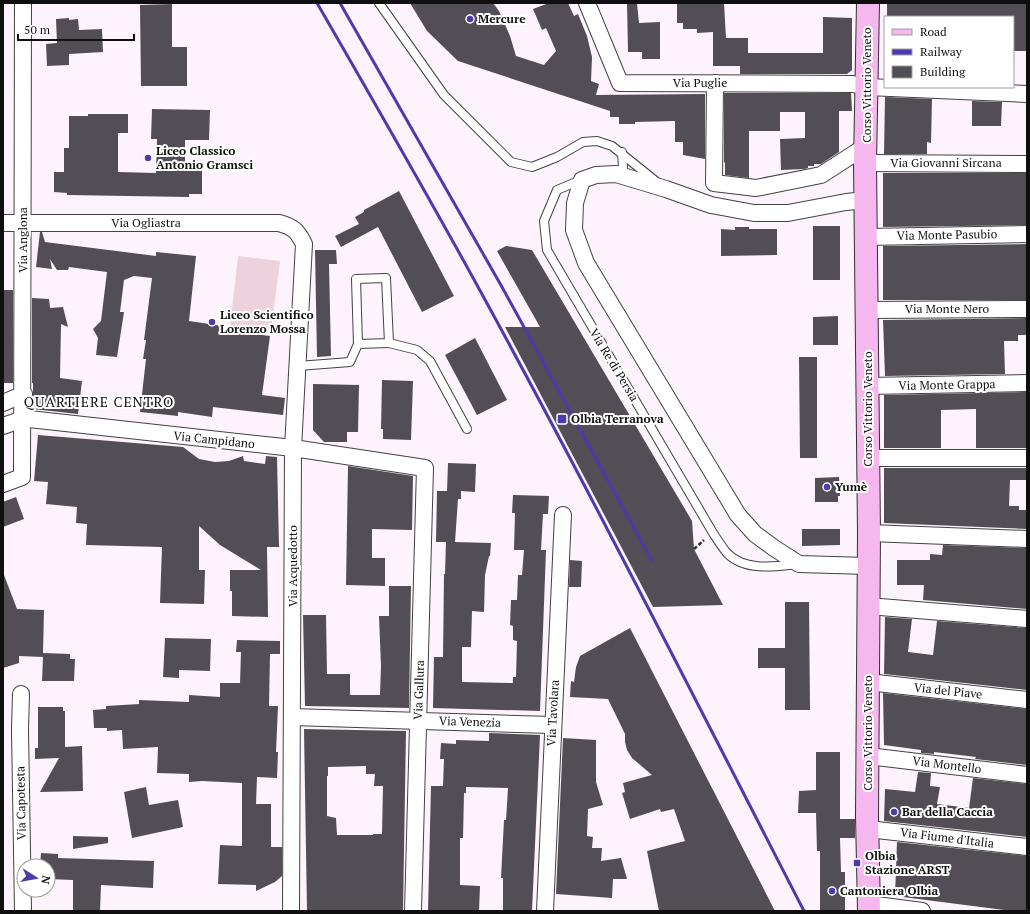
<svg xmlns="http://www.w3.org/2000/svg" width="1030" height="914" font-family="'PT Serif',serif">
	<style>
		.pitch { fill: #edd1dd }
		.building { fill: #534d56; fill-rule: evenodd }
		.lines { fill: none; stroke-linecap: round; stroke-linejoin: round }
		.lane-casing { stroke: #424242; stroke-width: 10 }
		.street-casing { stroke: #424242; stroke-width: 18 }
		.secondary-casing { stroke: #313131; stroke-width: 24 }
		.path { stroke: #313131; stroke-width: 2.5; stroke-dasharray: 4 2; stroke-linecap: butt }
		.lane { stroke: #fff; stroke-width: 8 }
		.street { stroke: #fff; stroke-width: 16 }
		.secondary { stroke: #f5b7ed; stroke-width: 22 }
		.rail { stroke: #4e39ad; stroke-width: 3 }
		.poi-dot { fill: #4e39ad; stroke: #fff; stroke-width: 1.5 }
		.labels { text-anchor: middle; stroke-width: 4; stroke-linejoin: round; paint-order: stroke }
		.poi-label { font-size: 12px; font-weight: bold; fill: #0f0f0f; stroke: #fff; text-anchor: start }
		.street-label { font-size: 12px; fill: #0f0f0f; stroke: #fff }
		.quarter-label { font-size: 14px; letter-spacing: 1px; fill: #0f0f0f; stroke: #fff }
	</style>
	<rect width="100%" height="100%" fill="#fdf3fd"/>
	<!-- pitch -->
	<path class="pitch" d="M238,256L280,261L271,331L230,326Z"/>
	<!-- building -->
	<g class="building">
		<path d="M410,3H493L499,11L510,36L516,56L544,65L556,51L546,28L542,30L533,9L549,3H568L574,16L578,14L587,36L592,57L591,81L599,84L596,95L705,94V159L683,155V142H675V121L635,122V124H619V117H610V111L458,61L427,31Z"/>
		<path d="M627,3H637L639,23L660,22V59H642V52H628Z"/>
		<path d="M677,3H724L726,38H748V53H823V17L852,18V70L847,74H740V66H713V32L697,33V29H683V23H677Z"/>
		<path d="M887,3H1027V51H1013V17H887Z"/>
		<path d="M172,4V47H187V86H141L140,5Z"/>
		<path d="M69,18V20L78,19L79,30L102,29L103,52L69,54V65L47,66L46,44L57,43L56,19Z"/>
		<path d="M724,93H851L852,111H839V152L821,164H814V166H808V168L804,169L781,170L780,139L805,138V112H780V131H749V178L725,175V163L724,162Z"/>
		<path d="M885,97L932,99L931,143L927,142V154H884Z"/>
		<path d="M972,101L1002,102L1001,126H972Z"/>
		<path d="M152,109L210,110L209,140H185V167L202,168V194H189V197L67,195V193L54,192V172H64V148H69V116H88V114H128V133H118V172L156,173L157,139H151Z"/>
		<path d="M883,173H1027V225L883,227Z"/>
		<path d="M399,191L454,296L422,312L378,227L341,247L335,236L359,224L355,217L364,212V210Z"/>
		<rect x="813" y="226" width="27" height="54"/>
		<path d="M735,227H749V229H777V255L721,256V229L735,230Z"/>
		<path d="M40,232H42L45,242L156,256V252L196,256L189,321L223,326V330L270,336L262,395L285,398L283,415L213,407L212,417L178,412V416L140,412L146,359H143L146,340H144L152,278L134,276L124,280L120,312H124L117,357L96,355L98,338L93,329L101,321L107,272L69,267L68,270H57L50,259L52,269L36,267Z"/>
		<path d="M1027,244V300H883V246Z"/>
		<path d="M506,246L532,250L692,521L694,549L723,605L653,607L505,327H540L497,251Z"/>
		<path d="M315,250H336L337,264H329L331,356L317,357Z"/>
		<rect x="3" y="290" width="10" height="93"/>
		<path d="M32,298L49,299L50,308L63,307L68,327L61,324L60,378L82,381L78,414L33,409V383H32Z"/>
		<path d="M838,316V345H813V317Z"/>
		<path d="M1027,318V335H1018V341H1004L1005,374L885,376L883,320Z"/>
		<path d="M475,338L507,400L477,415L445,355Z"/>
		<path d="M799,357H817V458H800Z"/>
		<path d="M382,380L413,381L411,440L383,439V429H381Z"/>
		<path d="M313,384L359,385L358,432H347V442H324L313,430Z"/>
		<path d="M1027,392V448H976V409L941,410V448H884V395Z"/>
		<path d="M38,435L183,447L199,459L215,462L229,461L243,456L244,461L265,464L266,456L277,457L279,547H267L268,617L232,616V591H230V570H261L220,545L199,526V570H205L204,604L160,603L162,547L86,545L87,524L76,523L77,507L46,504L48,482L34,481Z"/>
		<path d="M448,463L476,464L475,492L461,491V499H458L455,542L491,543L490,556H489L485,575L484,612L472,611L471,647H462V682L513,683V677H516L517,641L513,640V626L510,625L511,600H517L518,575H522L524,550H514L515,513H512L513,495L549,496L548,514H543L541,550H546L540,711L433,708L434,657H443L444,574H445L446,542H436L437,491H447Z"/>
		<path d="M348,466L413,476L412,530L372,529V558H385V586L346,585Z"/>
		<path d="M884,468H1027V480H1010L1009,506H1019V510H1027V529L884,523Z"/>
		<path d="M839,477L840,496H838V502H815V478Z"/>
		<path d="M16,497L24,519L3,527V502Z"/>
		<path d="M802,529H840V545L802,546Z"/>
		<path d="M943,545L1027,548V609L923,600L924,585H897V560H930V554L942,555Z"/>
		<path d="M570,560L582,561L581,587H569Z"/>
		<path d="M3,575H4L17,609L44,610L43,653L70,654V659H75L74,681H42L43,657L19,656V663L3,668Z"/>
		<path d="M389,586H411L409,708L305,706L303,615H326L327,674H350V695H380L381,666L379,616H389Z"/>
		<path d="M785,602H809L810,710H785V668H758V648H785Z"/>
		<path d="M885,617L912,619L908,652L933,655L937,621L1027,628V690L884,674Z"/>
		<path d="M630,628L775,911H659L647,851L685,841L674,809L661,812L660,809L630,819L622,793L625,792L623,783L652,775L632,758L627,750L625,742V734L608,699L570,697L571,681L574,682L576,667L580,656Z"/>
		<path d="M165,638L211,639L210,671L179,670V678L163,677Z"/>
		<path d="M237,640L280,641V654H270L269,706H278L276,752H278L277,778L257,777L256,804H271V847H282V876L275,882L256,891V885L218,884L220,845L242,846V783L202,781L189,782V774L157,773L158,747L123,749L122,730L107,731V728H94L93,710L106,709V706L139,704V700L189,702V695L220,697V683H240L241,652H236Z"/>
		<path d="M883,693L1027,709V765L975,759L976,757L934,752V754L921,753V750L884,745Z"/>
		<path d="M38,707H63V711H65V747L82,746L83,791L40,792L59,758L35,759V748H38Z"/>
		<path d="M304,729L406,731L403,911H307ZM366,766V774H375L374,786H383L382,834H373V835H337L336,818L327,816V776H328V767Z"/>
		<path d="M489,733L540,735L532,911H503V878H501L504,820H506L508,788L466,787V793H464L463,838H460V885L480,886L479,911H428L431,786H443L444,759H440L441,743L456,744V740L489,741Z"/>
		<path d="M563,738L596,740V782L603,805L588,809L587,836L593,837L592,848H602L601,861L621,858L627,879H613L612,898L556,894Z"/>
		<path d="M816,752H840V819H855V838H840L841,872H845V911H820V851H817L816,813H798L799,791L816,790Z"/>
		<path d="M918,772L931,773L930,786L940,787L937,804L969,808L973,778L1027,784V837L884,821L885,789L915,792Z"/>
		<path d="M146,787L149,805L178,800L183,827L132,838L124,792Z"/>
		<path d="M73,836L108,837V843L73,849Z"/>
		<path d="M897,842L1027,856V911H1012L895,896Z"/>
		<path d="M41,853L58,854V858L154,861L153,888L101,885L100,911H73V880L48,879V866H40Z"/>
	</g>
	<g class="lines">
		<defs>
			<g id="lane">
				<path d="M379,3L444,95L511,162L532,167L557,157L583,142L597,141L612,146L658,183"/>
				<path d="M616,174L623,168L622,152"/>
				<path d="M581,180L557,190L544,221L547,250L713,533C717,539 722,547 727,553C744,571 774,567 796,564"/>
				<path d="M389,343L417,350L430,361L467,429"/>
				<path d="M298,366L350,362L358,344L389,343L386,278L356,279L358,344"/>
			</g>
			<g id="street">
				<path d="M587,3L620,83L853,84L867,87L1027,94"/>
				<path d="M715,83L714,183L756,188L821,175L866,146"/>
				<path d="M865,163L1027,164"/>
				<path d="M866,200L846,202L788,213H754L711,205L666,189L616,174L596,175L582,180L575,203L574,230L586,263L738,515L755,534L774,548L799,564L868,566"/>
				<path d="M3,223H279C293,227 297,230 304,244L293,448L291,911"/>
				<path d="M866,237L1027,234"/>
				<path d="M867,310L1027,309"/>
				<path d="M867,386L1027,383"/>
				<path d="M3,403L24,394"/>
				<path d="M3,426L23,419H29L293,448L425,468L413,911"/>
				<path d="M868,458H1027"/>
				<path d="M3,484L22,477L23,3"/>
				<path d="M869,533L1027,539"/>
				<path d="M868,606L1027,619"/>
				<path d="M868,682L1027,700"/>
				<path d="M21,694L20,730L23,911"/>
				<path d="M292,717L552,725"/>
				<path d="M868,756L1027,775"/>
				<path d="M868,829L1027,847"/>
				<path d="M869,904L922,911"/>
				<path d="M545,911L563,515"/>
			</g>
			<path id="secondary" d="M868,3L865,163L869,533L867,816L869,911"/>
		</defs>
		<!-- lane casing -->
		<use href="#lane" class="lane-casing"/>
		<!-- street casing -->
		<use href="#street" class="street-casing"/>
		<!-- secondary casing -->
		<use href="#secondary" class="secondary-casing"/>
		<!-- path -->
		<path class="path" d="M694,549L704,540"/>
		<!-- lane -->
		<use href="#lane" class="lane"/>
		<!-- street -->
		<use href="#street" class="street"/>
		<!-- secondary -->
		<use href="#secondary" class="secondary"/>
		<!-- rail -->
		<g class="rail">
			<path d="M317,3C373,100 429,197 483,296C594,499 698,705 804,911"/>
			<path d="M340,3L502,287L652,561"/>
		</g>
	</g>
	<!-- markers -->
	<g class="poi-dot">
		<circle cx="470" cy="19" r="4"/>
		<circle cx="148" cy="158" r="4"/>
		<circle cx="212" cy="322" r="4"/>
		<rect x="557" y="414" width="10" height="10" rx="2"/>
		<circle cx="827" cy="487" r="4"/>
		<circle cx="894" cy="812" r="4"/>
		<rect x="853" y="859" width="8" height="8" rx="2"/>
		<circle cx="832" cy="891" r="4"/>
	</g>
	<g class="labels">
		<!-- poi labels -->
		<g class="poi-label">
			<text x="478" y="23">Mercure</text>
			<text x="156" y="155">Liceo Classico<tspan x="156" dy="14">Antonio Gramsci</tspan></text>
			<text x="220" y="319">Liceo Scientifico<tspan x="220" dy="14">Lorenzo Mossa</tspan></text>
			<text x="571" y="423">Olbia Terranova</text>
			<text x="835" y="491">Yumè</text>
			<text x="902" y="816">Bar della Caccia</text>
			<text x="865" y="860">Olbia<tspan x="865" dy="14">Stazione ARST</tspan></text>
			<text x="840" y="895">Cantoniera Olbia</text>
		</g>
		<!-- street labels -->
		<g class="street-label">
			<text x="700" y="87">Via Puglie</text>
			<text transform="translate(867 85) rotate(-90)" y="4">Corso Vittorio Veneto</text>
			<text x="946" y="167">Via Giovanni Sircana</text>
			<text x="146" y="227">Via Ogliastra</text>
			<text transform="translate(947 235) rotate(-1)" y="4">Via Monte Pasubio</text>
			<text transform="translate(23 240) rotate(-90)" y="4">Via Anglona</text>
			<text x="947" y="313">Via Monte Nero</text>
			<text transform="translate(614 365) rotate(59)" y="4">Via Re di Persia</text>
			<text transform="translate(947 385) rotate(-1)" y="4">Via Monte Grappa</text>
			<text transform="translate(868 409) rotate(-90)" y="4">Corso Vittorio Veneto</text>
			<text transform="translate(214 440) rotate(6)" y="4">Via Campidano</text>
			<text transform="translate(293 566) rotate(-90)" y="4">Via Acquedotto</text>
			<text transform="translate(419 690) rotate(-88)" y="4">Via Gallura</text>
			<text transform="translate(948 691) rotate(6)" y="4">Via del Piave</text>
			<text transform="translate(553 713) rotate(-87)" y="4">Via Tavolara</text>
			<text transform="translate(470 722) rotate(2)" y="4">Via Venezia</text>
			<text transform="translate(868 733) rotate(-90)" y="4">Corso Vittorio Veneto</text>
			<text transform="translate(947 765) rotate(7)" y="4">Via Montello</text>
			<text transform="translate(21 803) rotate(-91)" y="4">Via Capotesta</text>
			<text transform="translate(947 838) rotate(7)" y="4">Via Fiume d'Italia</text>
		</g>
		<!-- quarter labels -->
		<g class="quarter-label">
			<text x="99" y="407">QUARTIERE CENTRO</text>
		</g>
	</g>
	<!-- border -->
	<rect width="1030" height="914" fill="none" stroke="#0f0f0f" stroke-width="8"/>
	<!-- legend -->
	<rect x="884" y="16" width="130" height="72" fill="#ffffff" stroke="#9f9f9f"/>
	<rect x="892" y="29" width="20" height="6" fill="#f5b7ed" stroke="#9f9f9f"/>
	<text x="920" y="36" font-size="12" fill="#0f0f0f">Road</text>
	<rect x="892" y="49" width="20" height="6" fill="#4e39ad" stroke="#9f9f9f"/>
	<text x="920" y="56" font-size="12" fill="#0f0f0f">Railway</text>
	<rect x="892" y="66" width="20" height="12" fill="#534d56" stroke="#9f9f9f"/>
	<text x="920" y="76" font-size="12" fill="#0f0f0f">Building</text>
	<!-- north arrow -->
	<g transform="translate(36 878) rotate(101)"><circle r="19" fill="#ffffff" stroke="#9f9f9f"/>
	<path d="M0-3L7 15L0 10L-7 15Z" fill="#4e39ad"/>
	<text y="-6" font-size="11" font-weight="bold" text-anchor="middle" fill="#0f0f0f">N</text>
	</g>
	<!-- scale -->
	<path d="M18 34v6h116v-6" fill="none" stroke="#0f0f0f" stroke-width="2"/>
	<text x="24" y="34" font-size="12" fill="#0f0f0f" stroke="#ffffff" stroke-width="3" paint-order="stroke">50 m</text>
</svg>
